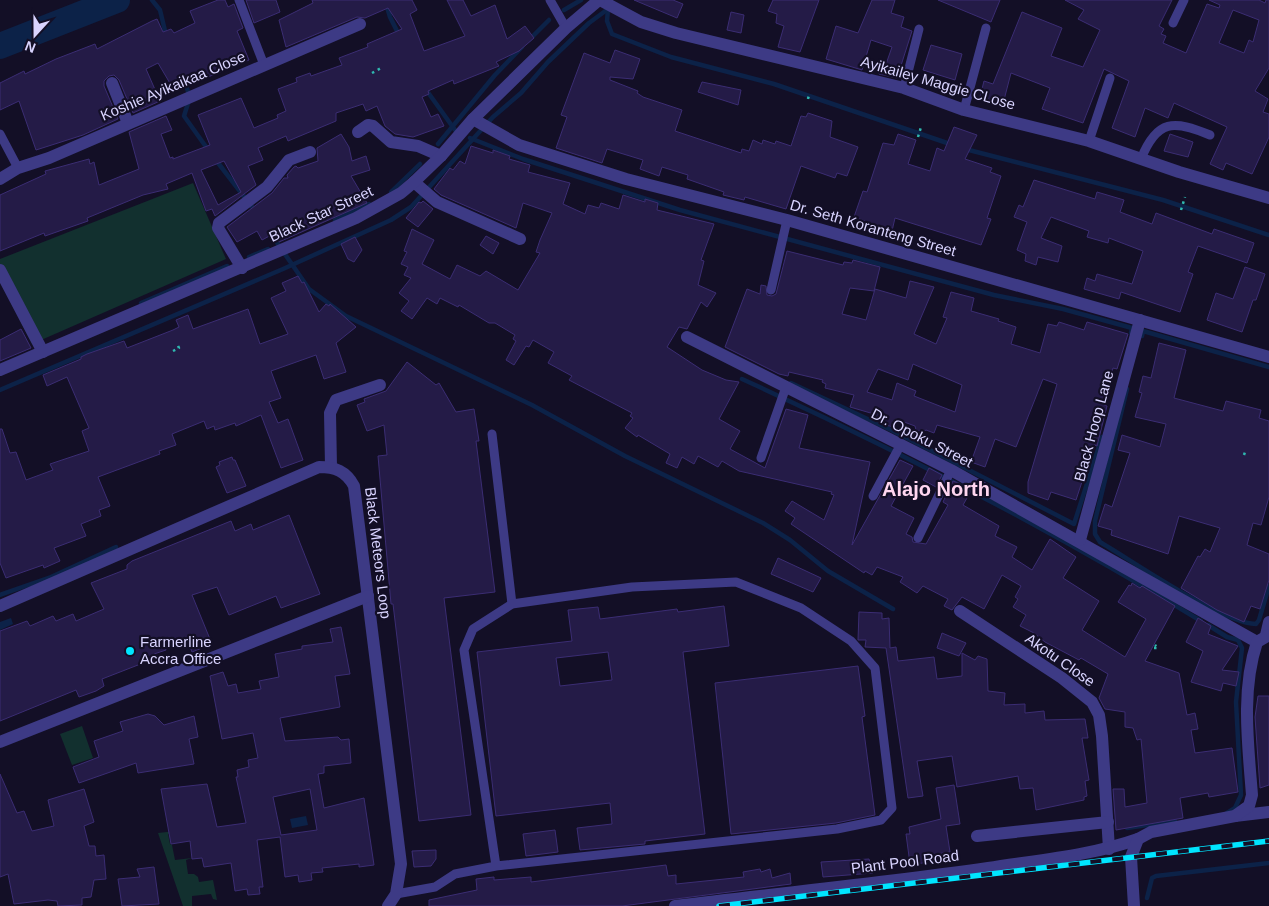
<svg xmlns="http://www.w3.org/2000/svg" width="1269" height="906" font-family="Arial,sans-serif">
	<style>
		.green { fill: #12302f }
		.water { fill: #0c2248 }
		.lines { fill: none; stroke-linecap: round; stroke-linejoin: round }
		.stream { stroke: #0c2248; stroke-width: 4.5 }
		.river { stroke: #0c2248; stroke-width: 26 }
		.building { fill: #241b47; stroke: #3b2d73; fill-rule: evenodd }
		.path { stroke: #2fb8b0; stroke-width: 2.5; stroke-dasharray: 2.5 4; stroke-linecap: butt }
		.service { stroke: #3d3a85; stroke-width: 9 }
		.minor { stroke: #3d3a85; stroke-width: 12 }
		.tertiary { stroke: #3d3a85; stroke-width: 12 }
		.rail-casing { stroke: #00e5ff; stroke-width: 5.5 }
		.rail { stroke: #130f26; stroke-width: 4; stroke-dasharray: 11; stroke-linecap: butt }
		.poi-dot { fill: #00e5ff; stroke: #130f26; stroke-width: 2 }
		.labels { text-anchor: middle; stroke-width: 4.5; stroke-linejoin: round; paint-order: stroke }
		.street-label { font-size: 15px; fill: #d9d4ff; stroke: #130f26 }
		.poi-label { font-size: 15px; fill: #d9d4ff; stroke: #130f26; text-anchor: start }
		.district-label { font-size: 20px; font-weight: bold; fill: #ffd6f0; stroke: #130f26 }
	</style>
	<rect width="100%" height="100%" fill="#130f26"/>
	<!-- green -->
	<g class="green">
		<path d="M193,183L226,259L32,344L0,281V259Z"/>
		<path d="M82,726L93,758L72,765L60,734Z"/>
		<path d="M185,830L168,834L170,844L172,845L175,860L192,858L186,860L188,874H194L198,877L199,882L213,880L217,900L213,899L211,894L192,896V906H183L158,833Z"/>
	</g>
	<!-- water -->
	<g class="water">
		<path d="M11,618L13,624L0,630V622Z"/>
		<path d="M306,816L308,825L292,828L290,819Z"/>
	</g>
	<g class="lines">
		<!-- stream -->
		<g class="stream">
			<path d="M152,0L160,10L166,35"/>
			<path d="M385,0L390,17L399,35"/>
			<path d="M608,9L607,21L612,34L671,57L774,84L953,145"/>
			<path d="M564,10L581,0"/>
			<path d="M529,40L549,20"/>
			<path d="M183,77L190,97L184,116L209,151"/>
			<path d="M427,91L455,130"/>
			<path d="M470,138L523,159L680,210L994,295L1063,309L1132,328L1131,333"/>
			<path d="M438,144L495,75L522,47"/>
			<path d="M965,149L1163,200L1269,235"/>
			<path d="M215,159L256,212"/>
			<path d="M391,192L420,164"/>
			<path d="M335,220L369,204"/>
			<path d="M269,231L309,289L346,316L532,405L625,456L763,523L790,540L828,571L893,609"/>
			<path d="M249,257L268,249"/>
			<path d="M141,303L227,266"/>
			<path d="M1142,336L1143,331L1269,367"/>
			<path d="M742,379C900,451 1053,531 1201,621"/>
			<path d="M791,383L891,430L1074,524L1102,437"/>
			<path d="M1127,389L1095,521V534L1100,542C1134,562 1222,623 1256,624L1259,620L1269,586"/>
			<path d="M0,390L283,269L391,220L411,207L493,117L521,93L548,62L589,23L608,9"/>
			<path d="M0,595L51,577L116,547"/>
			<path d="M1208,625L1227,637L1238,640L1242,648L1236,702L1241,795L1235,808L1227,813"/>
			<path d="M1127,828L1175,821"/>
			<path d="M1147,898L1152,878L1156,876L1269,863"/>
		</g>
		<!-- river -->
		<path class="river" d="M0,46L117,0"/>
	</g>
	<!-- building -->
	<g class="building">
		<path d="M218,0H225L228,7L234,4L243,28L237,31L249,60L208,77L207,73L184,81L186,85L174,90L158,63L146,69L160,101L133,113L119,80L114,75L109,76L104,81V86L118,119L83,135L36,150L19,101L0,110V83L24,71L25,74L56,59L95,44L97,49L152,21L157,19L163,32L171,29L174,33L195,23L190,11Z"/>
		<path d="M246,0H276L280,12L254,23Z"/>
		<path d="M312,0H412L417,10L410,14L424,51L465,36L447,0H463L471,16L495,5L507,39L525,26L534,38L519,51L496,62L499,66L454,84L453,80L428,91L429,94L422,97L431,117L438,114L444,126L413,137L395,134L385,126L377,106L366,111L363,104L336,113V121L288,141L286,136L258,148L263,160L248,166L256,185L215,216L212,209L206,211L192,173L166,184L168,189L143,195L87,218L88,221L45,236L44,233L0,251V195L46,174L45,171L89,159L90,164L94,162L99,185L139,169L129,132L166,116L172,130L161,134L170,158L173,157V159L210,145L198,115L241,98L254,128L278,118L277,115L286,111L278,89L297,82L296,78L310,73L311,76L342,65L339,58L368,47L367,44L402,29L388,8L365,18L357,17L286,47L279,20L313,3ZM224,161L241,192L218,205L201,170Z"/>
		<path d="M634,0H673L683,4L677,18Z"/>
		<path d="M773,0H819L800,52L778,47L784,26L776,23L777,14L768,11Z"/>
		<path d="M872,0H895L891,13L904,17L901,27L912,31L897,78L879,74L881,66L885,67L892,47L871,40L862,70L826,59L836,26L858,33Z"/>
		<path d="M938,0H1000L991,22Z"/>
		<path d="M1065,0H1172L1159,26L1164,29L1161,34L1166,36L1163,43L1186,53L1207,4L1219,8L1220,5L1209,0H1259L1265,3L1266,0H1269V68L1255,91L1268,99L1263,112L1269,114V137L1252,174L1226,163L1223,170L1210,164L1227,127L1174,103L1168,118L1145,108L1135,137L1112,128L1129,81L1104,69L1083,123L1042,109L1050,88L1011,73L1004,100L992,96L991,100L980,97L984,81L993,84L1022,12L1062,28L1051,56L1083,67L1100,30L1078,19L1084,10ZM1233,10L1259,20L1253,42L1249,40L1244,53L1219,43Z"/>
		<path d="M731,12L744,15L741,33L727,30Z"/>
		<path d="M931,45L962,54L955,80L923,70Z"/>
		<path d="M615,50L640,59L633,79L610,77V80L638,91L637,93L643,97L682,110L675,131L741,153L742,149L749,151L753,140L762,144L763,140L775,144L776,141L791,146L801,116L806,117L808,113L832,121L830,137L858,147L847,176L837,173L835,178L801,166L786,209L745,197L744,200L723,195L724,192L687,179L688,175L662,167L659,176L640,169L643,160L607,149L602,163L556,148L567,117L561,115L584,53L610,63Z"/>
		<path d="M702,82L741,90L738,105L698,92Z"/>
		<path d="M954,127L977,135L965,159L992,168L990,172L1001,176L987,218L991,219L981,245L895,218L892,231L854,217L863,191L867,192L883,143L894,145L898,134L916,140L908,164L930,171L937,148L944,151Z"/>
		<path d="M341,134L349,147L352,161L366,156L370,170L351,176L367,203L279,242L275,233L262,240L257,231L237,242L227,227L272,193L284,178H288L287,175L294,167L296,166L298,168L318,161L317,148Z"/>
		<path d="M1170,134L1193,142L1188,157L1164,151Z"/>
		<path d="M471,146L493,153V150L510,156L509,159L530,165L528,172L570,183L563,204L585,214L588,205L599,208L601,203L619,209L623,195L645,202V199L658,203L657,210L714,224L701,260L704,261L698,285L716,293L707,307L701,302L687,329L679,327L667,347L702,370L726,380L739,382L719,419L740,431L730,449L765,468L786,409L808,415L799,448L870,462L852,545L900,460L913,466L891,506L914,518L906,534L912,537L913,542L926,544L948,505L943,502L953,481L958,483L971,491L963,505L999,526L995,536L1017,547L1012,557L1032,570L1050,539L1076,557L1063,578L1099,601L1082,630L1125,657L1146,619L1118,602L1129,585L1131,586L1132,583L1140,588L1142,586L1175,606L1145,661L1179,673L1187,715L1195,713L1198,729L1191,730L1195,753L1232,748L1238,792L1209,797L1208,793L1180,798L1183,818L1116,830L1113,789H1124L1125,807L1147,803L1141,739L1137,740L1133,728L1125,727V712L1105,709L1099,698L1108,674L1081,658L1079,660L1045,642L1034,633L1020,626L1026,615L1013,607L1018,599L1015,597L1021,586L1002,575L984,609L962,597L952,610L944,606L948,599L923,586L917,593L900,582L903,577L877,567L872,575L865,571L864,573L791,524L795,518L785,511L792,501L824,520L834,495L831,494L832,492L739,471L722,461L718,467L698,456L694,464L682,457L677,468L666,463L670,454L638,435L637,437L625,428L633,418L630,416L632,413L569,380L572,376L548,363L554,352L533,340L529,347L526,346L514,365L506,360L516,341L513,339L515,335L495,323H489L459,305L458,307L440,298L437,304L427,298L412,319L401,311L409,301L399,293L411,278L404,275L408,267L401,264L407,252L404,251L412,229L434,240L422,264L450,279L457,265L480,276L486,271L518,290L540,253L536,252L540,240L552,213L523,203L516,228L441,195L434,189L450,168L453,170L460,161L465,164Z"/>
		<path d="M1034,180L1095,199L1097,192L1124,200L1120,212L1152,224L1156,213L1212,234L1214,229L1254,243L1247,263L1198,246L1188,272L1193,274L1180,312L1121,292L1119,299L1084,289L1087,278L1095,281L1097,274L1132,284L1143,251L1109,238L1108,243L1087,237L1089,231L1051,217L1041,238L1062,246L1058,262L1038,257L1036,265L1025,261L1026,254L1017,250L1027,222L1014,217L1019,205L1023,207Z"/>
		<path d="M423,201L433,209L418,227L406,218L419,202L421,203Z"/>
		<path d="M486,236L499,243L493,254L480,245Z"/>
		<path d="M355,237L362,250L354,262L348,259L341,244Z"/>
		<path d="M787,251L843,265L844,262L852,263L853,260L880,267L874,291L850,288L842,314L866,320L875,289L906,298L910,281L934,287L914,334L936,344L947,318L943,317L951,292L974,298L971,311L999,319L998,321L1016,327L1011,344L1040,353L1048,324L1057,326L1059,322L1084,330L1087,322L1128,334L1117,369L1113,368L1104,405L1107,406L1097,446L1094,445L1076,500L1051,492L1048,500L1028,493V482L1057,384L1043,379L1016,447L995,439L985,467L971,462L980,437L937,425L934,433L926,430L923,432L916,430L915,426L896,419L894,427L885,425L872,419L874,414L850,407L854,395L825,388L826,384L822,382L823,380L789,372L788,376L779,374L725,347L747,289L760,294L761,285L766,286L767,295L772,296L776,294ZM913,364L962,385L955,412L914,396L916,391L897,383L892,400L867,392L878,369L908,380Z"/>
		<path d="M1245,267L1265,274L1256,300H1253L1242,332L1207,320L1216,293L1233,299Z"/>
		<path d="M298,276L302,283L304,282L319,312L326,304L329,306L330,304L356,327L336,343L346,372L324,379L316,355L271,371L281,398L269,402L278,423L288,419L303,460L281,468L261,415L236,426L235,423L215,430L214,426L207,429L204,421L172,434L176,445L159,451L160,454L98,477L110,506L99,510L101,516L81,524L86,536L54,548L60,561L44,568L43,565L6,578L0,563V429H2L10,453L16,452L26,480L53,470L50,464L89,451L82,431L89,428L67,377L47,386L43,375L81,359V357L87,354L124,341L127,348L173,330L179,327L176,320L188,315L193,329L248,309L260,344L288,334L271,298L286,291L282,283Z"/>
		<path d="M21,329L31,348L0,361V340Z"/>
		<path d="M1159,343L1186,350L1174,398L1223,411L1226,401L1261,410L1259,418L1269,421V497L1261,525L1253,523L1247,545L1269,554V580L1260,609L1251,606L1244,622L1217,610L1181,588L1198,556L1200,557L1205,549L1210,552L1220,528L1179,516L1168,554L1111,535L1112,530L1098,526L1105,504L1112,507L1130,453L1118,450L1122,435L1160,447L1166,424L1135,417L1142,393L1139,392L1143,376L1151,378Z"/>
		<path d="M407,362L436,385L439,383L456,412L474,409L479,441H476L495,592L444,598L471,815L419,821L393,604H391L378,456L387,455L384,425L367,431L357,405L365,402L364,399L386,391Z"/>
		<path d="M232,457L233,460H235L246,486L227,493L216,467L220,465L219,462Z"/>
		<path d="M929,468L942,475L936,487L923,480Z"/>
		<path d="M289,515L320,594L281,608L276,596L229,615L217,587L192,595L212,644L192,652L186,637L164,645L166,650L154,654L156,658L102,679L104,686L96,691L79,697L76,690L0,721V631L27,621L30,626L53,616L56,621L73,614L76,621L104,609L91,583L127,569V565L132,561L231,521L235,531L251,524L253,530Z"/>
		<path d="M778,558L821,578L813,592L771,574Z"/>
		<path d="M724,606L729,646L683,652L705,834L645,841V844L580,850L577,828L612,824L610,803L496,816L477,652L572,641L568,610L598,607L600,619L677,609L678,612ZM608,652L612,680L560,686L556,658Z"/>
		<path d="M859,612L882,613V619L889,618L890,648L896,647L898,661L934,657L937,679L962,676V653L975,660L978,656L987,659L988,691L1005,693L1004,705L1025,704V713L1044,711L1045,720L1085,719L1088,738H1082L1089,780L1085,781L1087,796L1084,797V800L1036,810L1033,788L1020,789L1018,776L957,787L952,756L917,761L923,796L908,798L886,648L865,647L866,640H858Z"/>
		<path d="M1198,618L1211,626L1208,634L1238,646L1222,670L1239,672L1236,686L1223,683L1221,691L1191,682L1203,651L1186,642Z"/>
		<path d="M341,627L350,674L335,676L340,707L280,718L285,741L338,737L341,740L349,739L351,763L324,766V773L318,774L324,808L364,798L374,865L359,867V864L322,868L323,872L311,873L312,880L299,882L298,875L285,877L280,837L257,840L263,887H259L260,894L248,895L247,889L235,891L231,863L204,867L202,858L192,859L190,841L171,844L161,789L207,784L217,827L246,823L236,777H238L237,770L249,767L248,760L258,758L253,733L222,739L210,676L223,672L228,686L236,684L238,693L261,689L259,681L279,677L275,654L302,649V646L333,642L330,629ZM310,789L317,830L281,835L273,797Z"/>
		<path d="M942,633L966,643L959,656L937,648Z"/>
		<path d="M858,666L865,716L862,717L875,815L836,823L731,834L715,683Z"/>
		<path d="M1258,696H1269V785L1260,788L1255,717Z"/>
		<path d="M148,714L155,716L164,725L194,716L198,737L189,739L194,764L138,773L136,763L79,783L73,767L99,757L94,741L123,731L120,722Z"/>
		<path d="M0,774L17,813L24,811L32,831L54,826L48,800L84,789L94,822L84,826L89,846H95L96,856L104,855L106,879L94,880L91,897L82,898V905L58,906L57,901L48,900L14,904L8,874L0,877Z"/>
		<path d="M954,785L960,824L946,826L950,852L923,856V863L910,864L906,834H910L909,827L941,819L936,788Z"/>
		<path d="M555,830L558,852L526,856L523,834Z"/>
		<path d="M436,850V859L431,866L414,867L412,851Z"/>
		<path d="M869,859L873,873L823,877L821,862Z"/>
		<path d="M666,865L668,876L676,875V884L744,877L743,872L760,869L761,872L770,869L772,878L790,873L791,884L622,906H429V900L477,890L476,879L494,877V880L531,877V882Z"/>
		<path d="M154,867L159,904L122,906L118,879L140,877L137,869Z"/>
	</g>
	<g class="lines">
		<!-- path -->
		<g class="path">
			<path d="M372,73L383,67"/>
			<path d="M808,99L809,95"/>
			<path d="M918,137L921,127"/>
			<path d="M1181,210L1185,197"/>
			<path d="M173,351L179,348L177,343"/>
			<path d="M1244,455L1246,449"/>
			<path d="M1154,648H1158L1155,645"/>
		</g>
		<!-- service -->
		<g class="service">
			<path d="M239,0L264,65"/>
			<path d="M550,0L566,28"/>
			<path d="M1173,23L1184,0"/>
			<path d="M904,88L919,29"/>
			<path d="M964,110L986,28"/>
			<path d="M0,134L18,168"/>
			<path d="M1089,141L1110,78"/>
			<path d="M1141,159C1157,119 1174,120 1210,135"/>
			<path d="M771,290L787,220"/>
			<path d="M492,434L512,604"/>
			<path d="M761,458L786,387"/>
			<path d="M873,496L900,446"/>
			<path d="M918,538L951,470"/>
			<path d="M396,894L435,887L455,874L496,866L837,829L881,820L892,808L875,668L851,641L801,608L736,582L632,587L512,604L473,629L464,650L496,866"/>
		</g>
		<!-- minor -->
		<g class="minor">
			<path d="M600,0L641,22L676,33L904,88L964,110L1089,141L1179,172L1269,198"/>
			<path d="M112,83L128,123"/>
			<path d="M473,119L519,145L626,179L787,220L1269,357"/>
			<path d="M358,132L368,125L373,126L391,142L418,146L441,156"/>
			<path d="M0,179L18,168L49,158L360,24"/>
			<path d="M414,182L437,202L520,239"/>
			<path d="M242,268L218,228L219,223L267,187L289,160L310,152"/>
			<path d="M0,270L43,352"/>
			<path d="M687,337L951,470L1257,642"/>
			<path d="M0,370L356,218L401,193L414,182L441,156L473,119L566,28L599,0"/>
			<path d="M331,467L330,413L336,400L380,385"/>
			<path d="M1080,540L1140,320"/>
			<path d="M0,606L319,467C335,467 346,471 354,486L401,864L396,894L388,906"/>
			<path d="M960,611L1062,678L1092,702L1099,715L1102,736L1109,849"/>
			<path d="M1266,635L1269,622"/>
			<path d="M0,742L368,596"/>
			<path d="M1235,816L1269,812"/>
			<path d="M977,836L1108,822"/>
			<path d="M675,906C779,893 884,883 988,868C1038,860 1090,856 1138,839"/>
		</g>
		<!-- tertiary -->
		<path class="tertiary" d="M1134,906L1131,857L1138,839L1151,832L1235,816L1249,806L1252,795C1248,744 1241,690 1257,642L1269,635"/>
		<defs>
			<path id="rail" d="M719,906L1269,841"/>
		</defs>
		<!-- rail casing -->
		<use href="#rail" class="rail-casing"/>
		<!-- rail -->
		<use href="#rail" class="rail"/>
	</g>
	<!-- markers -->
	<circle class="poi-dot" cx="130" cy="651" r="5"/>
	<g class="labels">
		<!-- street labels -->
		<g class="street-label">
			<text transform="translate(938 83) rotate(16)" y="5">Ayikailey Maggie CLose</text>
			<text transform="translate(173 86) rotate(-23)" y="5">Koshie Ayikaikaa Close</text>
			<text transform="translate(321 214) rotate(-25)" y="5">Black Star Street</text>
			<text transform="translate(873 228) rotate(16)" y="5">Dr. Seth Koranteng Street</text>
			<text transform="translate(1094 426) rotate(-75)" y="5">Black Hoop Lane</text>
			<text transform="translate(922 438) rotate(27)" y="5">Dr. Opoku Street</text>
			<text transform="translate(378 553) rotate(83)" y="5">Black Meteors Loop</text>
			<text transform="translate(1060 660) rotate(35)" y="5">Akotu Close</text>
			<text transform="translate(905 862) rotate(-7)" y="5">Plant Pool Road</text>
		</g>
		<!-- poi labels -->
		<g class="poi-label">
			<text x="140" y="647">Farmerline<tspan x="140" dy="17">Accra Office</tspan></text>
		</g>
		<!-- district labels -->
		<g class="district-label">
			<text x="936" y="496">Alajo North</text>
		</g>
	</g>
	<!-- north arrow -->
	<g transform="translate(35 35) rotate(201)" stroke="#130f26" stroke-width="4" paint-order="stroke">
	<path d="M0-4L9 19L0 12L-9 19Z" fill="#d9d4ff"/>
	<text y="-8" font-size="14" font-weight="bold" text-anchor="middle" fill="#d9d4ff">N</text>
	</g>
</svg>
